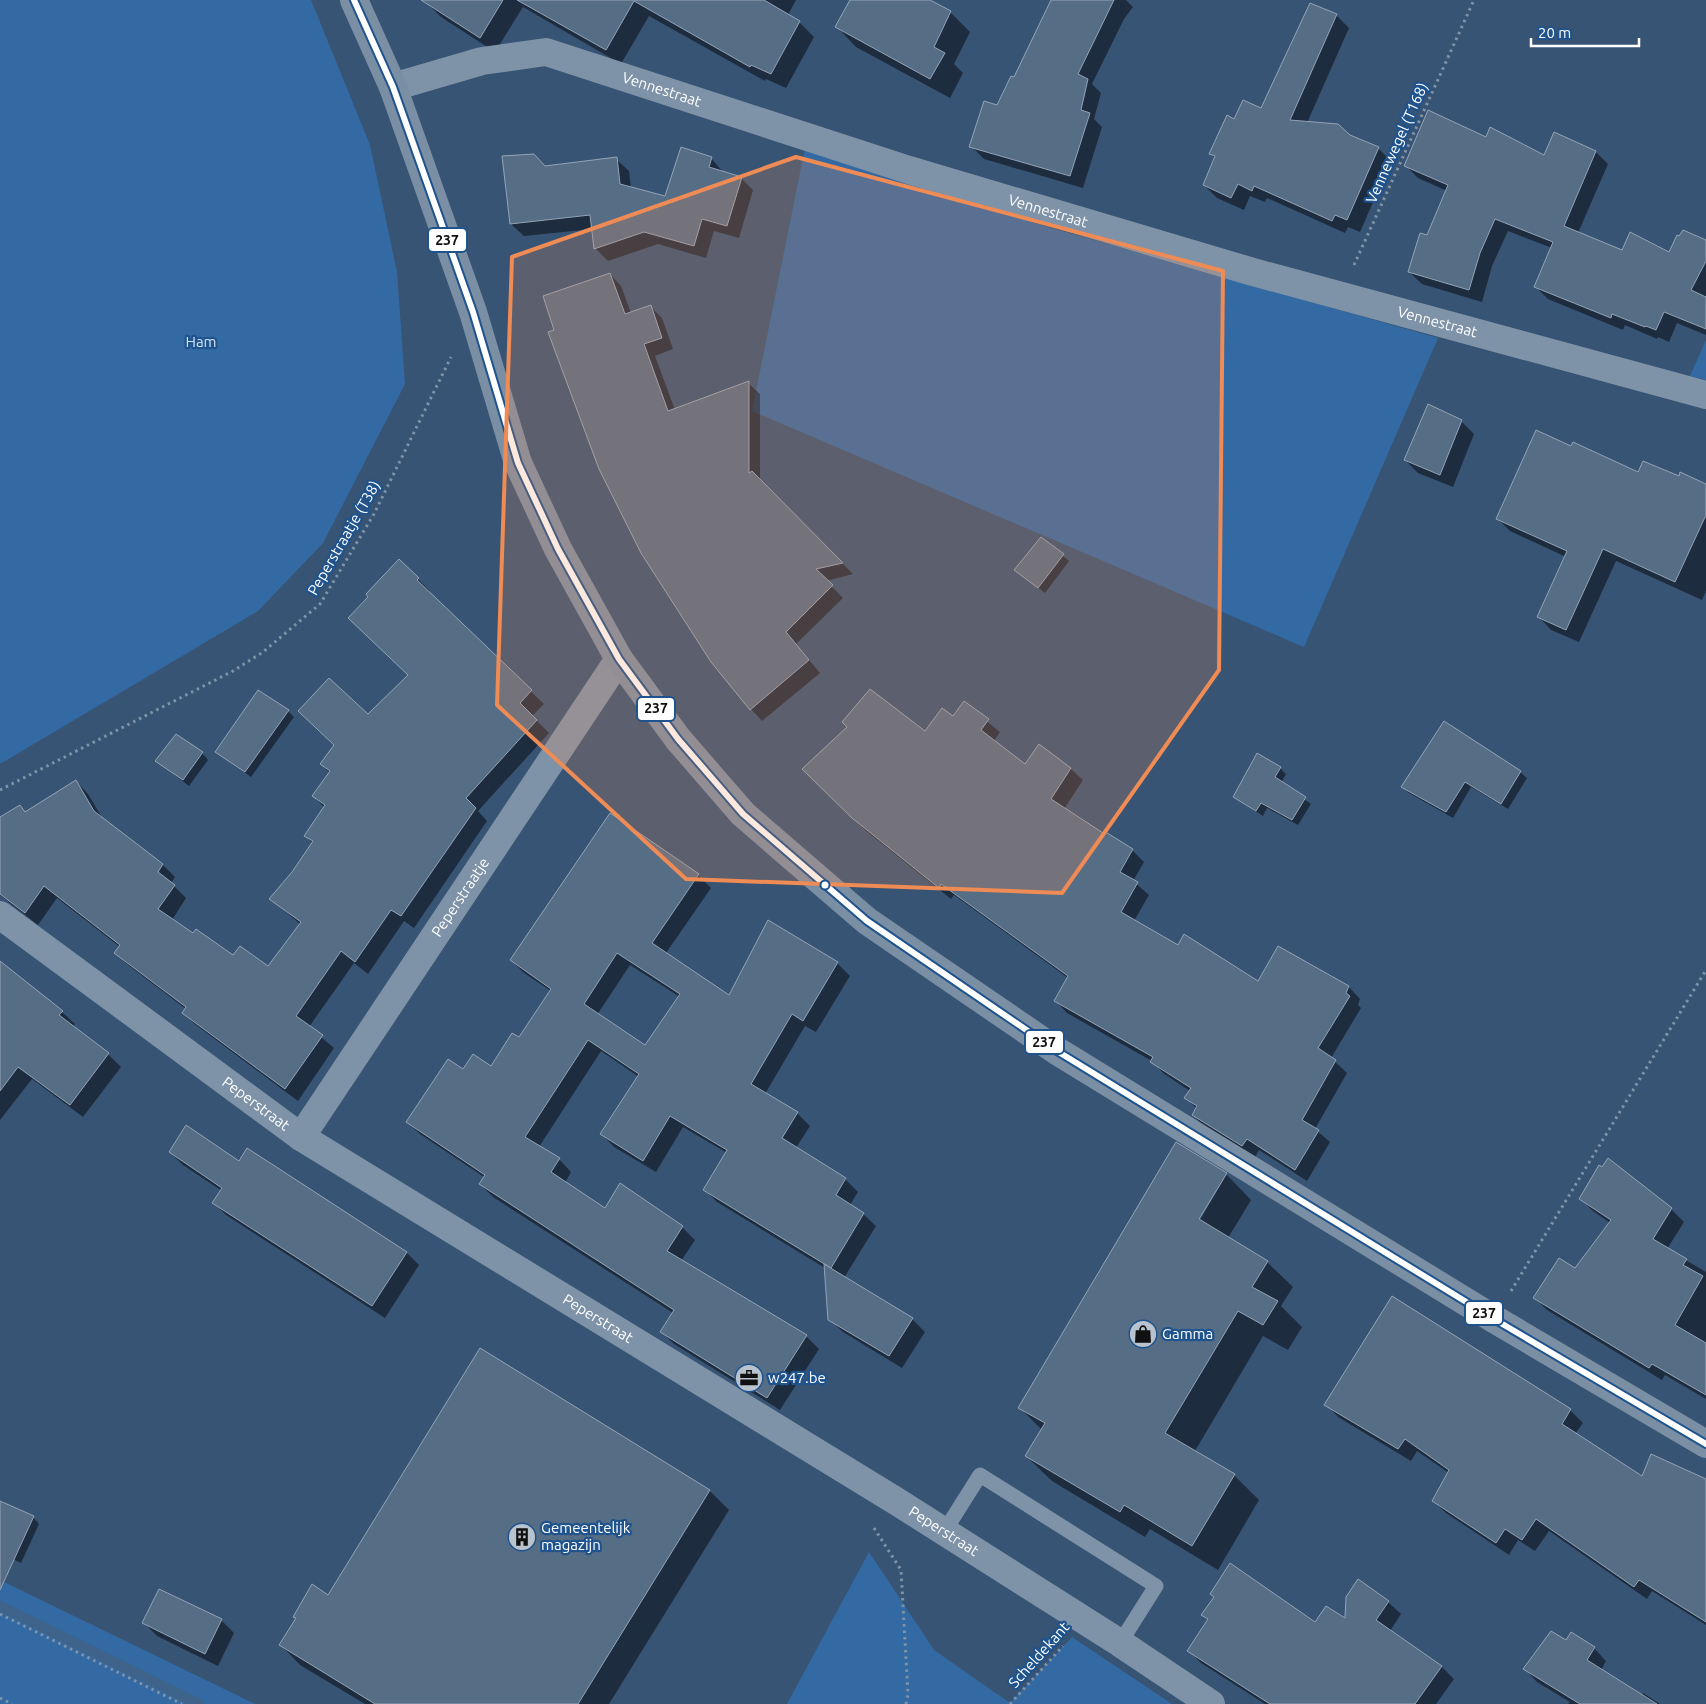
<svg xmlns="http://www.w3.org/2000/svg" width="1706" height="1704" font-family="Ubuntu,sans-serif">
	<style>
		.green { fill: #346aa3 }
		.shadow { fill: #0007; fill-rule: evenodd }
		.lines { fill: none; stroke-linecap: round; stroke-linejoin: round }
		.stream { stroke: #3e648c; stroke-width: 11 }
		.building { fill: #566d86; stroke: #94a4b6; fill-rule: evenodd }
		.path { stroke: #7f93a8; stroke-width: 3; stroke-dasharray: 2.5 4; stroke-linecap: butt }
		.lane { stroke: #7f93a8; stroke-width: 15 }
		.street { stroke: #7f93a8; stroke-width: 28 }
		.secondary { stroke: #7b8fa4; stroke-width: 28 }
		.bus-1-casing { stroke: #1f538d; stroke-width: 10 }
		.bus-1 { stroke: #fff; stroke-width: 6 }
		.marked { fill: #ef8b55; fill-opacity: 0.2; stroke: #ef8b55; stroke-width: 4; stroke-linejoin: round }
		.bus-dot { fill: #fff; stroke: #1f538d; stroke-width: 2 }
		.labels { text-anchor: middle; stroke-width: 4.5; stroke-linejoin: round; paint-order: stroke }
		.street-label { font-size: 15px; fill: #fff; stroke: #1f538d }
		.park-label { font-size: 15px; fill: #d2e5f9; stroke: #1f538d }
		.poi-label { font-size: 15px; fill: #fff; stroke: #1f538d; text-anchor: start }
		.line-badge { stroke: #1f538d; stroke-width: 2 }
		.pale-badge-label { font-size: 14px; text-anchor: middle; font-weight: bold; fill: #111 }
	</style>
	<rect width="100%" height="100%" fill="#385474"/>
	<!-- green -->
	<g class="green">
		<path d="M0,0H311L370,145L397,272L405,384L323,543L258,611L0,764Z"/>
		<path d="M805,148L1044,226L1438,338L1304,647L752,411Z"/>
		<path d="M1706,340V380L1690,376Z"/>
		<path d="M869,1552L934,1650L1010,1703L1072,1637L1172,1704H787Z"/>
		<path d="M0,1580L255,1704H0Z"/>
	</g>
	<!-- shadow -->
	<g class="shadow">
		<path d="M424,0H796L788,15L799,22L814,37L786,88L766,79L765,81L649,16L621,64L523,7L495,52L441,17Z"/>
		<path d="M851,0H928L950,12L970,32L954,64L963,73L950,98L856,47L837,27Z"/>
		<path d="M1053,0H1126L1133,7L1124,19L1092,84L1101,93L1094,119L1102,127L1083,188L984,159L971,146L1014,78Z"/>
		<path d="M1336,15L1349,28L1307,123L1378,148L1391,161L1360,232L1348,227L1345,233L1267,198L1265,202L1250,196L1244,210L1217,198L1204,185L1216,159L1211,154L1234,121L1262,109Z"/>
		<path d="M1486,138L1545,157L1596,152L1608,164L1578,233L1622,251L1669,253L1706,242V335L1677,323L1669,342L1658,337L1657,339L1625,325L1623,330L1548,299L1535,286L1552,248L1508,231L1492,266L1482,302L1422,284L1409,272L1428,237L1447,191L1418,178L1405,165Z"/>
		<path d="M711,158L723,172L741,178L753,190L739,238L714,231L706,258L658,244L608,261L595,248L593,229L524,236L511,224L546,167L616,159L629,171L631,188L666,197Z"/>
		<path d="M610,274L621,286L631,313L651,307L662,318L673,349L655,356L675,410L748,383L760,394V481L853,574L826,581L843,598L796,644L820,673L762,721L751,709L556,331Z"/>
		<path d="M1461,421L1474,434L1453,487L1418,473L1405,460Z"/>
		<path d="M1638,474L1679,478L1706,485V591L1702,600L1616,561L1579,642L1551,630L1539,617L1566,557L1510,531L1497,518Z"/>
		<path d="M1041,538L1069,561L1045,593L1016,570Z"/>
		<path d="M418,579L430,591L428,593L544,704L532,716L549,733L478,811L487,821L414,928L404,921L368,974L354,963L309,1027L334,1048L298,1101L196,1025L183,1013L186,1009L128,965L115,953L120,947L57,898L38,925L0,895V819L26,813L76,781L88,794L103,819L163,865L175,877L171,883L186,898L172,920L193,935L233,957L269,968L301,925L271,899L293,873L313,843L306,836L325,808L313,796L330,773L321,764L410,675L362,631Z"/>
		<path d="M964,703L1000,732L994,741L1025,765L1071,769L1083,780L1064,809L1104,835L1132,850L1144,862L1133,881L1149,895L1134,921L1179,947L1258,983L1279,948L1349,987L1360,999L1358,1005L1361,1008L1331,1058L1347,1073L1315,1129L1330,1142L1307,1181L1259,1150L1255,1157L1205,1127L1193,1115L1197,1109L1186,1098L1190,1091L1163,1073L1152,1061L1067,1013L1056,1001L1068,978L954,895L951,899L865,830L804,769L926,732L954,718Z"/>
		<path d="M288,711L294,717L251,777L217,752Z"/>
		<path d="M202,753L208,760L189,786L157,761Z"/>
		<path d="M1280,768L1286,774L1281,783L1311,804L1298,825L1267,808L1263,816L1234,797Z"/>
		<path d="M1520,772L1527,778L1508,809L1471,787L1453,818L1409,793L1402,787Z"/>
		<path d="M698,875L711,888L666,953L729,996L837,963L850,976L816,1032L805,1026L765,1094L797,1113L810,1126L796,1148L845,1179L858,1192L850,1205L863,1214L876,1226L844,1278L912,1319L925,1332L902,1368L843,1332L829,1319L825,1268L717,1202L705,1190L727,1153L683,1127L656,1172L614,1147L602,1134L639,1077L601,1051L539,1147L559,1159L571,1172L565,1183L605,1209L682,1227L695,1240L681,1261L806,1336L819,1349L780,1410L674,1344L661,1331L673,1313L493,1197L480,1184L484,1177L420,1134L407,1122L463,1071L491,1068L520,1039L551,991L524,973L511,960ZM630,965L680,997L646,1047L597,1015Z"/>
		<path d="M0,983L62,1012L75,1024L73,1027L108,1054L121,1067L83,1117L32,1079L0,1120Z"/>
		<path d="M170,1152L239,1163L406,1252L419,1265L385,1318L226,1215L214,1203L222,1191L183,1165Z"/>
		<path d="M1608,1160L1671,1209L1684,1222L1667,1249L1706,1272V1399L1665,1375L1662,1380L1547,1310L1535,1298L1576,1270L1610,1223L1593,1211L1581,1199Z"/>
		<path d="M1226,1174L1251,1200L1228,1238L1267,1262L1293,1287L1281,1306L1302,1327L1288,1350L1263,1336L1195,1451L1234,1475L1259,1500L1218,1570L1150,1529L1145,1537L1052,1481L1026,1456L1042,1430L1020,1408ZM1221,1179H1224L1197,1225L1195,1224Z"/>
		<path d="M1393,1297L1570,1410L1583,1423L1575,1434L1642,1478L1706,1481V1625L1652,1591L1647,1599L1549,1531L1535,1551L1518,1540L1509,1555L1446,1513L1433,1501L1449,1473L1417,1451L1411,1461L1338,1417L1326,1404Z"/>
		<path d="M480,1350L710,1491L729,1510L609,1704H365L300,1665L281,1645L297,1619L294,1616L329,1597Z"/>
		<path d="M33,1517L39,1524L21,1563L0,1553V1519Z"/>
		<path d="M1388,1602L1401,1614L1390,1631L1441,1666L1454,1679L1436,1704H1265L1201,1663L1188,1650L1208,1620L1203,1615L1315,1624L1346,1621Z"/>
		<path d="M221,1620L234,1633L218,1666L157,1636L144,1623Z"/>
		<path d="M1566,1642L1594,1648L1606,1661L1601,1670L1641,1696L1643,1693L1660,1704H1568L1570,1702L1537,1682L1525,1669Z"/>
	</g>
	<g class="lines">
		<!-- stream -->
		<path class="stream" d="M0,1606L199,1704"/>
	</g>
	<!-- building -->
	<g class="building">
		<path d="M421,0H503L480,38Z"/>
		<path d="M517,0H764L800,21L771,74L751,65L750,67L634,1L606,50Z"/>
		<path d="M850,0H930L951,11L934,47L945,53L930,79L835,27Z"/>
		<path d="M1051,0H1114L1078,74L1088,79L1081,110L1090,113L1070,176L969,147L984,101L997,105L1011,76L1014,77Z"/>
		<path d="M1310,3L1337,14L1290,120L1338,124L1350,135L1379,147L1347,220L1335,215L1332,221L1254,186L1252,191L1238,184L1231,198L1203,185L1215,156L1209,154L1227,115L1234,119L1243,100L1261,108Z"/>
		<path d="M1428,110L1486,137L1490,127L1544,155L1554,132L1596,151L1564,226L1622,250L1630,232L1669,252L1677,235L1679,236L1683,230L1706,240V261L1691,290L1706,297V329L1664,312L1656,330L1646,326L1645,327L1612,314L1611,318L1534,287L1553,242L1495,219L1480,253L1469,290L1408,272L1420,233L1427,235L1448,185L1404,166Z"/>
		<path d="M681,147L712,157L709,167L742,177L727,226L702,219L694,246L644,232L594,249L590,215L510,224L502,156L534,154L545,166L617,157L620,184L665,196Z"/>
		<path d="M610,273L625,314L651,305L662,338L644,344L668,411L749,381V473L752,471L843,563L816,569L833,585L786,632L809,660L750,710L711,662L641,553L599,469L548,332L554,330L543,296Z"/>
		<path d="M1428,404L1462,420L1440,475L1404,460Z"/>
		<path d="M1536,430L1571,446L1573,442L1638,472L1643,461L1679,476L1680,472L1706,484V515L1675,582L1603,549L1566,630L1537,617L1567,551L1496,519Z"/>
		<path d="M1041,537L1064,554L1038,588L1014,570Z"/>
		<path d="M399,559L419,578L417,580L532,690L520,703L537,720L466,798L476,808L401,916L391,910L355,962L341,951L296,1016L323,1035L285,1089L182,1013L186,1007L114,953L120,945L44,886L25,913L0,894V817L20,805L25,812L76,780L94,811L163,864L158,872L175,885L158,909L193,933L196,929L233,955L240,946L268,966L301,922L269,899L292,872L313,841L304,836L325,805L312,796L330,771L320,764L334,745L298,711L329,678L368,714L408,675L348,618L368,597L366,594Z"/>
		<path d="M870,689L925,731L942,708L953,716L964,701L989,719L981,730L1025,764L1039,744L1071,768L1051,799L1103,833L1104,831L1133,849L1120,872L1138,882L1121,912L1178,945L1184,934L1258,981L1278,946L1349,986L1346,993L1350,996L1318,1048L1336,1060L1302,1120L1319,1130L1295,1170L1247,1139L1242,1146L1192,1115L1197,1106L1184,1098L1191,1088L1150,1062L1153,1057L1054,1001L1068,976L941,884L939,888L852,818L802,769L847,727L842,722Z"/>
		<path d="M258,690L289,710L245,772L215,752Z"/>
		<path d="M1444,721L1521,771L1501,804L1465,782L1446,812L1401,787Z"/>
		<path d="M176,734L203,752L183,780L155,761Z"/>
		<path d="M1257,753L1281,767L1275,777L1306,797L1292,820L1261,803L1256,811L1233,797Z"/>
		<path d="M610,813L699,874L652,943L729,995L768,920L838,962L803,1021L792,1014L751,1084L798,1112L782,1138L846,1178L836,1195L864,1213L831,1268L703,1190L727,1150L670,1116L643,1161L600,1134L639,1074L588,1040L525,1137L560,1158L551,1172L605,1208L620,1183L683,1226L667,1251L807,1335L767,1398L660,1332L674,1310L479,1184L485,1175L406,1122L448,1059L463,1069L473,1054L491,1066L512,1033L519,1037L551,989L510,960ZM617,953L680,994L645,1045L584,1004Z"/>
		<path d="M0,961L63,1011L59,1015L109,1053L70,1105L18,1067L0,1091Z"/>
		<path d="M186,1125L239,1161L247,1148L407,1252L372,1306L212,1203L222,1188L169,1152Z"/>
		<path d="M1176,1142L1227,1173L1199,1219L1268,1261L1252,1287L1278,1301L1263,1325L1238,1311L1165,1433L1235,1474L1192,1546L1124,1505L1120,1512L1025,1456L1045,1423L1018,1408Z"/>
		<path d="M1608,1158L1672,1208L1653,1239L1687,1259L1683,1265L1703,1276L1675,1325L1706,1343V1395L1652,1364L1649,1368L1533,1298L1559,1258L1575,1268L1611,1220L1579,1199L1599,1165L1602,1167Z"/>
		<path d="M824,1264L913,1318L889,1356L828,1320Z"/>
		<path d="M1392,1296L1571,1409L1562,1424L1642,1476L1651,1454L1706,1479V1622L1639,1580L1634,1587L1536,1519L1522,1540L1505,1529L1496,1543L1432,1501L1449,1470L1405,1439L1398,1449L1324,1405Z"/>
		<path d="M480,1348L710,1490L578,1704H375L279,1645L296,1618L293,1617L312,1584L328,1595Z"/>
		<path d="M0,1501L34,1516L0,1590Z"/>
		<path d="M1230,1563L1315,1622L1326,1606L1345,1618L1346,1597L1358,1579L1389,1601L1376,1620L1442,1666L1415,1704H1270L1187,1651L1208,1619L1201,1615L1214,1597L1210,1594Z"/>
		<path d="M159,1589L222,1619L205,1654L142,1623Z"/>
		<path d="M1551,1631L1566,1640L1571,1632L1595,1647L1587,1660L1657,1704H1580L1523,1669Z"/>
	</g>
	<g class="lines">
		<!-- path -->
		<g class="path">
			<path d="M1354,265L1474,0"/>
			<path d="M0,790L233,671L263,652L320,604L374,514L451,357"/>
			<path d="M1511,1291L1706,970"/>
			<path d="M874,1528L901,1570L908,1694L906,1704"/>
			<path d="M0,1614L182,1704"/>
			<path d="M0,1698L12,1704"/>
			<path d="M1010,1704L1063,1646"/>
		</g>
		<!-- lane -->
		<path class="lane" d="M944,1532L980,1475L1156,1586L1120,1643"/>
		<!-- street -->
		<g class="street">
			<path id="s1" d="M393,87L482,61L546,52L909,170L1253,272L1706,395"/>
			<path id="s2" d="M0,915L301,1137L896,1501L1120,1643L1211,1704"/>
			<path id="s3" d="M301,1137L619,659"/>
		</g>
		<!-- secondary -->
		<path class="secondary" d="M354,0L393,87L473,312L518,463L558,549L619,659L678,739L743,814L867,921L1057,1051L1494,1319L1706,1444"/>
		<defs>
			<path id="bus-1" d="M354,0L393,87L473,312L518,463L558,549L619,659L678,739L743,814L867,921L1057,1051L1494,1319L1706,1444"/>
		</defs>
		<!-- bus-1 casing -->
		<use href="#bus-1" class="bus-1-casing"/>
		<!-- bus-1 -->
		<use href="#bus-1" class="bus-1"/>
	</g>
	<!-- marked area -->
	<path class="marked" d="M796,157L1223,271L1219,670L1062,893L686,879L497,705L512,257Z"/>
	<!-- icons -->
	<defs>
		<symbol id="shop-disc" viewBox="-11 -11 22 22"><circle r="9.5" fill="#b9c3ce" stroke="#1f538d"/><path d="M-5-2.5h2.3a2.7 3.5 0 0 1 5.4 0H5L5.5 6h-11ZM-1.5-2.5h3a1.5 2.3 0 0 0-3 0Z" fill="#111"/></symbol>
		<symbol id="office-disc" viewBox="-11 -11 22 22"><circle r="9.5" fill="#b9c3ce" stroke="#1f538d"/><path d="M-6-3h4V-5.5h4V-3h4V5H-6ZM-1-4.5V-3h2v-1.5ZM-6 0V1H6V0Z" fill="#111"/></symbol>
		<symbol id="building-disc" viewBox="-11 -11 22 22"><circle r="9.5" fill="#b9c3ce" stroke="#1f538d"/><path d="M-4-6H4V6H1V3H-1V6H-4ZM-2.5-4.3h1.7v1.8h-1.7ZM.8-4.3h1.7v1.8H.8ZM-2.5-1h1.7V.8h-1.7ZM.8-1h1.7V.8H.8Z" fill="#111"/></symbol>
	</defs>
	<g fill-rule="evenodd">
		<use href="#shop-disc" x="1127" y="1318" width="32" height="32"/>
		<use href="#office-disc" x="733" y="1362" width="32" height="32"/>
		<use href="#building-disc" x="506" y="1521" width="32" height="32"/>
	</g>
	<!-- markers -->
	<circle class="bus-dot" cx="825" cy="885" r="4.5"/>
	<g class="labels">
		<!-- street labels -->
		<g class="street-label">
			<text dy="5" stroke="none"><textPath href="#s1" startOffset="279">Vennestraat</textPath></text>
			<text transform="translate(1397 143) rotate(-66)" y="5">Vennewegel (T168)</text>
			<text dy="5" stroke="none"><textPath href="#s1" startOffset="684">Vennestraat</textPath></text>
			<text dy="5" stroke="none"><textPath href="#s1" startOffset="1089">Vennestraat</textPath></text>
			<text transform="translate(344 538) rotate(-60)" y="5">Peperstraatje (T38)</text>
			<text dy="5" stroke="none"><textPath href="#s3" startOffset="288">Peperstraatje</textPath></text>
			<text dy="5" stroke="none"><textPath href="#s2" startOffset="318">Peperstraat</textPath></text>
			<text dy="5" stroke="none"><textPath href="#s2" startOffset="722">Peperstraat</textPath></text>
			<text dy="5" stroke="none"><textPath href="#s2" startOffset="1128">Peperstraat</textPath></text>
			<text transform="translate(1039 1655) rotate(-48)" y="5">Scheldekant</text>
		</g>
		<!-- park labels -->
		<g class="park-label">
			<text x="201" y="347">Ham</text>
		</g>
		<!-- poi labels -->
		<g class="poi-label">
			<text x="1162" y="1339">Gamma</text>
			<text x="768" y="1383">w247.be</text>
			<text x="541" y="1533">Gemeentelijk<tspan x="541" dy="17">magazijn</tspan></text>
		</g>
	</g>
	<g class="line-badge">
		<rect x="428" y="228" width="39" height="24" rx="5" fill="#fff"/>
		<rect x="637" y="697" width="38" height="24" rx="5" fill="#fff"/>
		<rect x="1025" y="1030" width="39" height="24" rx="5" fill="#fff"/>
		<rect x="1465" y="1301" width="38" height="24" rx="5" fill="#fff"/>
	</g>
	<g class="pale-badge-label">
		<text x="447" y="245">237</text>
		<text x="656" y="713">237</text>
		<text x="1044" y="1047">237</text>
		<text x="1484" y="1318">237</text>
	</g>
	<!-- scale -->
	<path d="M1531 38v8h108v-8" fill="none" stroke="#ffffff" stroke-width="2.5"/>
	<text x="1538" y="38" font-size="15" fill="#ffffff" stroke="#1f538d" stroke-width="4" paint-order="stroke">20 m</text>
</svg>
